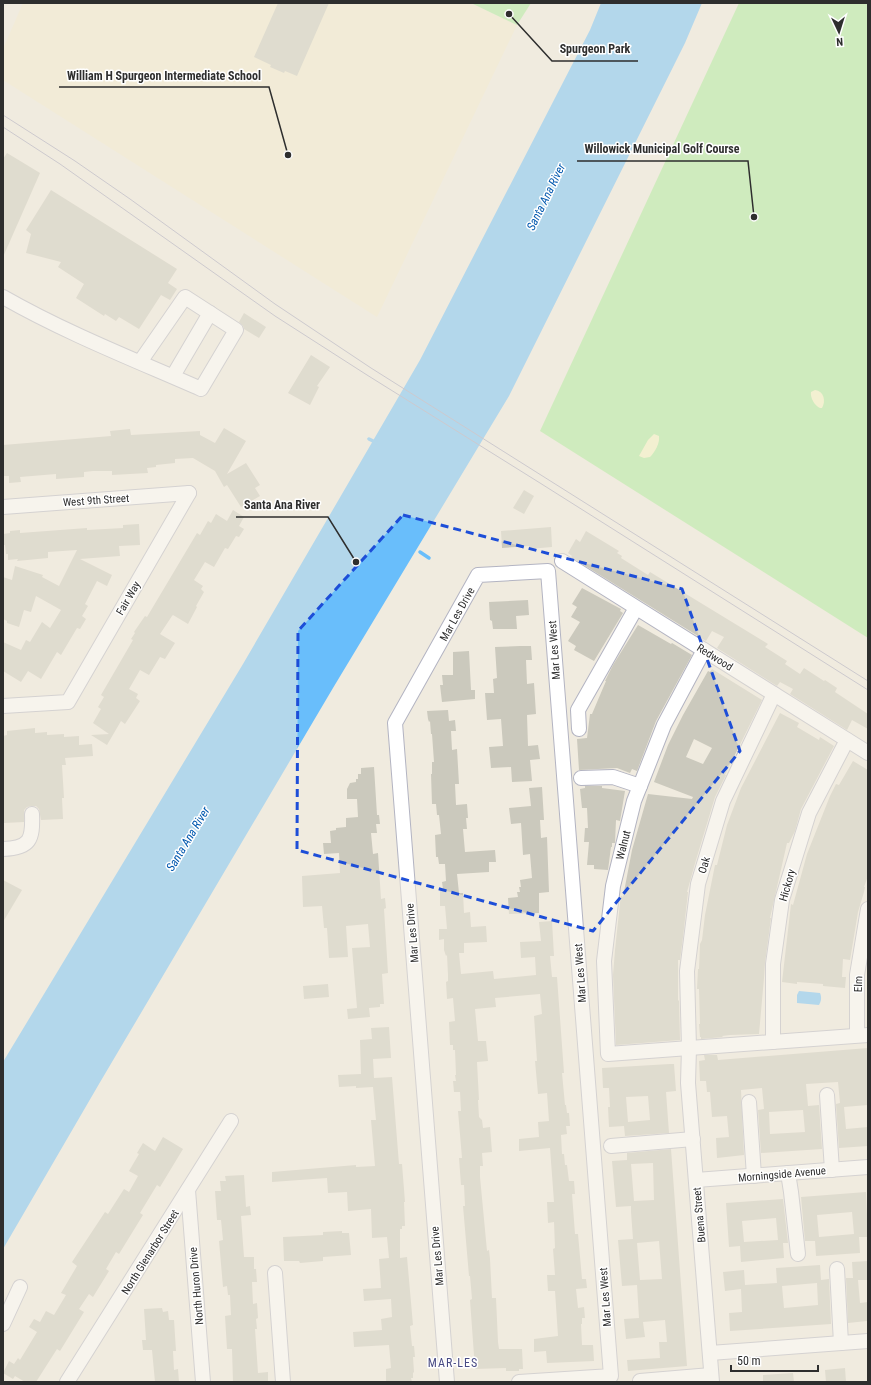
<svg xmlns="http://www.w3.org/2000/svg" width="871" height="1385" font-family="'Roboto Condensed',sans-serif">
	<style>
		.education { fill: #f3ecce }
		.green { fill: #a7eb97 }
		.sand { fill: #f7f7c0 }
		.water { fill: #69befb }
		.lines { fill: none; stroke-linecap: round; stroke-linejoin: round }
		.stream { stroke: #69befb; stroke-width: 3.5 }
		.building { fill: #cbc9bd; fill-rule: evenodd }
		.minor-casing { stroke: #b3b4c2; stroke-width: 16 }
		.minor { stroke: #fff; stroke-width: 14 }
		.tram { stroke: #a1a1ba; stroke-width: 1 }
		.marked { fill: none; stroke: #1d4ed8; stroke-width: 3; stroke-dasharray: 8 5; stroke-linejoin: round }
		.labels { text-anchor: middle; stroke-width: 3; stroke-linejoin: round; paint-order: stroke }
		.street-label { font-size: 11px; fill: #2e2e2e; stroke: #fff }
		.water-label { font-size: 12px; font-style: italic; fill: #0058af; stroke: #fff }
		.neighbourhood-label { font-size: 12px; letter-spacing: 1px; fill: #484a84; stroke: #fff }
		.leader { fill: none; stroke: #2e2e2e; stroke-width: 1.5 }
		.callout-dot { fill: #2e2e2e; stroke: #fff; stroke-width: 1.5 }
		.callout-label { font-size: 12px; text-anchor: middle; font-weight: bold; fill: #2e2e2e; stroke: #fff; stroke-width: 3; stroke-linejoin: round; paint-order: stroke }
	</style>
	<rect width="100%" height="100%" fill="#f0ebdf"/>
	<!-- education -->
	<path class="education" d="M23,3H471L517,25L377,317L3,80V49Z"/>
	<!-- green -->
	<g class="green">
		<path d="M471,3H531L517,25Z"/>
		<path d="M739,3H868V638L540,431Z"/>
	</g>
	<!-- sand -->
	<g class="sand">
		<path d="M815,390C824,391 826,401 822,408H820C815,406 810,398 811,392Z"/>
		<path d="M654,434L659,436C660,443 655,452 650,457L644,458L639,456L648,440Z"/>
	</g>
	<!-- water -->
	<g class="water">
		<path d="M601,3H702L685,43L509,396L333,688L99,1084L3,1249V1062L243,664L420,360L590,30Z"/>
		<path d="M799,991L820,993C822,998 821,1001 819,1005L797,1003V995Z"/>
	</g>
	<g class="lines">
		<!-- stream -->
		<g class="stream">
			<path d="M369,439L377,443"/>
			<path d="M420,552L429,558"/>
		</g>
	</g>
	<!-- building -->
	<g class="building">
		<path d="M278,3H329L297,76L285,71L284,73L270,67L271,65L254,57Z"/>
		<path d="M7,153L40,173L3,257V159Z"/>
		<path d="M51,190L177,269L168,283L177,289L170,300L161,295L139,329L119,317L116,321L105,314L104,316L76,298L84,284L58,267L61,262L26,253L31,234L26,230Z"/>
		<path d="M244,313L266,327L259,338L244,329L243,326L239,322Z"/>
		<path d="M311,355L330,367L317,386L319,387L310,405L288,393Z"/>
		<path d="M224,428L246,441L227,474L246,463L260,485L255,488L260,496L241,507L227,485L224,487L215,471L193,458L175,459V463L156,465V467L147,468L148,473L112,475V471H93L84,472V477L56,479V474L20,477L21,482L9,483V476H3V445L111,436L110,431L130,429L131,435L200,431V435L215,443Z"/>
		<path d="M524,490L534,496L524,514L513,508Z"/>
		<path d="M233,510L244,517L239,526L244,529L239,537L236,536L228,549L225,548L214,567L205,562L194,580L203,586L201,589L204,592L196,606L197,607L188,624L173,615L172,616L160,634L175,643L165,659L160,657L149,675L140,670L129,689L138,694L136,698L140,701L125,724L121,721L107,745L91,735L109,734L93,723L101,709L98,707L104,697L101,695L133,640L131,639L135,633L134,632L145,616L147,617L197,533L200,535L208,521L211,523L216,514L227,521Z"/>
		<path d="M139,524L140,545L119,546L120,556L80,559L112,575L107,586L97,581L85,604L88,606L82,616L86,619L80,629L77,628L61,655L57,652L41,679L28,671L21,682L3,671V642L21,650L26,640L30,642L42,622L50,628L61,610L36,596L31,612L24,610L19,627L7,623V621L3,619V577L12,580L15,566L43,575L42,577L59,586L77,550L48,552V558L17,561L18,559L8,560V554H6L5,545H3V534L10,533V531L20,530V533L87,528V530L123,528V525Z"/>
		<path d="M551,527L552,547L529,549V546L502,548L501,531Z"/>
		<path d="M586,531L619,551L617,553L622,556L621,558L648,575L650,572L768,644L765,647L787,661L785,664L800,674L804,668L824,681L825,680L837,688L835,692L868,714V729L852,720L847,730L790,694L793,689L780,682L777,686L717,648L724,637L712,631L706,641L571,557L572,556L568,553L576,539L580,542Z"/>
		<path d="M582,588L621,609L620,611L623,613L594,661L574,650L576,646L568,641L580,622L571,617L577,607L572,604Z"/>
		<path d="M528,600L529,615L516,616L517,629H493L492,621L490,620L489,602Z"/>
		<path d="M638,625L671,644L672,643L692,655L656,721L637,771L632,769L630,773L617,768L579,770L577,739L587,738L590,714H592L606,681H605L613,665Z"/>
		<path d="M520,646H531L532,660H526L527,684L534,683L536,714L527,715L528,746L538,745L540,759L530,760L532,781L512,782L511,767L491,768L489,747L503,746L501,719L487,720L485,693H494L493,679L497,678L495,647Z"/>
		<path d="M469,651L471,690H475V699L442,702L440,685H443L442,675H453V652Z"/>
		<path d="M712,669L762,700L725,775H726L715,797L696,860L687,892H688L683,937L680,960H678V1000L679,1001L680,1040L616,1045L613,975L615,950L620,903L621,896L623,897L632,850L648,794L692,799L693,797L654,782L668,745L683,715L708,671L710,672ZM694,739L712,748L703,764L686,757Z"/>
		<path d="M448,710L449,721L455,720L456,731H451L452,750L457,749L459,784H455L456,805L467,804L468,818H466L467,829H463L465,852L495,850L496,862H489V872L457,874L459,893H463L464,913L470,912L471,927L486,926L487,942L464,943V953H459L461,974L493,971L494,979L536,975L535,957L521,958L520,942L541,941L539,922L552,921L554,956H550L552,977H557L564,1073H562L565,1105H566L567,1113H569L570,1126H566L567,1134L561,1135L562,1154H564L565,1165H567L569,1181H574L575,1194H572L575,1234H578L582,1279H586L587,1288L576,1289L578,1308L584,1307L585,1318H582V1324H581L582,1345H593L594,1361L547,1363L546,1351L534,1352V1339L558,1336L555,1291H548L547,1275H555L553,1249L555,1248L554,1222L548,1223L547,1202H554L550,1148L519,1151V1139L539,1137L538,1122L549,1121L547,1093L538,1094L535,1061H537L534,1016L542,1014L540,994L495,998L496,1007L475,1009L478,1041H486L488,1061L477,1062L479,1100H478L479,1117L482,1120L483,1128L490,1127L492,1152L482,1153L483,1166H480V1177L487,1251L489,1250L490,1259L492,1298H496L498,1342L499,1349H522L523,1369H519V1371H506V1368L475,1369L470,1300L472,1299L470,1276H469L463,1206H465L464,1185H461L459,1158H462L458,1111H461L460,1092H454L453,1081H456L455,1075H456L455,1050H453V1045H450L449,1022L455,1021L453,998L447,999L446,982L448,981V975L447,955L446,956L444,950V939L439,940V929H447L445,906H440V890L443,889L442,882L446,881L445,864H439L438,857H436L435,835L441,834L439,815H437L436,804H432L431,774H432V762H434L432,734H431L430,721L429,722L428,719L427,711Z"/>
		<path d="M780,713L799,723L797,727L819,740L820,737L834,746L801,809L795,831L789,843H787L770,918H771L765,963L764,978L759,1034L730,1035L722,1036L723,1037L701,1039V1037H700L699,1024H700L699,989H697L698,969H699L700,944L702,940L705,915L715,865H717L727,825L741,788Z"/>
		<path d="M35,728V733L47,732V735L64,734V737L79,736V745L92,744L93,756L65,758L66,765H62L64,798H62L63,819L41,820L39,809L36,806H31L27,807L24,810V822L4,823L3,736L7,735V731Z"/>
		<path d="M853,761L868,770V876L864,887H865L864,892L858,912L850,960L843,959L842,977H846L845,988L823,986V984L797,982V984L782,982L791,904L793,905L807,854L830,796L836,784L839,785Z"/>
		<path d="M374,767L377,815H379L380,824H376L377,833H371L373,854L378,853L381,899L385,898L386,908L384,909L388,973L382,974L384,1004H380V1007L369,1008L370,1017L348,1019L347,1009L357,1008L352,948L370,947L368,924L346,926L348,957L329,958L327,928H324L322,906L303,907L302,876L340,873L339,853L324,854L323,843H331L330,831L336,830V828L346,827V818L358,817L357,799H347V789L350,783L356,782V779H358V774H361V768Z"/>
		<path d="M585,786H602V788L625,791L620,821L616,820L615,843H612V847H611L608,870L594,869V865H587L589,842H584L585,828H588L587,808H582L580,789L585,788Z"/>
		<path d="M542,787L544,820H540L541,838L547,837L549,892L539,893V913L509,914L508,898L518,897L517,892H520L519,887H521L520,880L532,878L530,854L523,855L521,823L511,824L509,808L531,806L529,788Z"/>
		<path d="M3,880L22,890L3,922Z"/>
		<path d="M328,984L329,997L304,999L303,986Z"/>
		<path d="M389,1027L391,1058L373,1059L374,1078L392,1077L399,1164H402L405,1202H404L405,1226H402V1229H400V1258L407,1257L413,1325L410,1326L412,1346H414L415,1357H413L414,1372L413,1373V1378H411L412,1382H386V1369L391,1368L389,1345L354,1347L353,1332L382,1330L381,1319L392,1317L391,1299L364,1301L363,1289L381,1288L379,1259L389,1258L387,1237L372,1238L371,1209L348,1211L347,1192L328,1193L327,1178L272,1182V1172L356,1165V1167L375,1166L371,1120H376L373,1087L356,1088V1086L339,1087L338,1075L361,1074L360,1040L372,1039L371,1028Z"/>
		<path d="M868,1048V1105L844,1107L846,1129L868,1127V1146L839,1148L836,1104L840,1103L838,1082L806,1084L808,1106L819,1105L822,1149L761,1153L758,1110L764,1109L762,1088L741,1090L744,1155L717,1158L716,1138L729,1137L727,1116L712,1117L710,1092H707L706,1081H700L699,1061L705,1060L704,1055H717L718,1060ZM803,1110L805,1132L770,1134L769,1112Z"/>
		<path d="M670,1064H674L676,1091L666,1092L669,1133L625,1136L624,1126L609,1127L608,1107H610L609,1088H603L602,1068ZM648,1096L650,1120L628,1122L626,1097Z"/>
		<path d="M163,1137L183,1149L160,1187L157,1185L140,1213L143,1215L119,1254L116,1252L106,1269L109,1271L93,1297L89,1294L79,1309L84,1312L60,1351L57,1349L36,1382H25L15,1376L13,1379L3,1373L9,1361L14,1364L18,1358L20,1360L37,1332L29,1327L34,1319L40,1322L46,1311L54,1315L66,1295L61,1293L77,1266L72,1262L105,1212L108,1214L124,1189L129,1192L138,1176L129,1171L139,1154L137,1153L143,1143L155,1151Z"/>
		<path d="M671,1149L687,1366L628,1371L627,1360L660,1358L659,1342H667L665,1320L643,1322L645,1337L626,1339L624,1319L639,1318L637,1285L622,1286L618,1240L633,1239L631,1212V1206L616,1207L612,1161L627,1160V1153ZM653,1163L654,1200L634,1201L631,1164ZM659,1241L662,1279L640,1280L637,1243Z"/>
		<path d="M244,1175L246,1207L250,1206L251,1215L241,1216L244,1257H254V1269H256L257,1282H252L253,1304L257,1303L258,1318L256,1319L257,1329H255L258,1373L268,1372V1382H233L232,1349H227L225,1316L231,1315L230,1295H228L227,1286L223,1287L219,1241L223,1240L221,1220H217L215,1191H221L220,1181H226L225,1176Z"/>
		<path d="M866,1192L868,1237H859L860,1253L816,1256L815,1241H805L801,1197ZM852,1212L854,1234L819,1237L817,1215Z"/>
		<path d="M783,1199L788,1243H783L784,1258L741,1262L740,1246L729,1247L726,1203ZM776,1218L778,1240L744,1242L742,1221Z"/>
		<path d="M342,1231V1233H349L351,1255L323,1257V1261L300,1263L299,1261H284L283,1237L323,1235V1232Z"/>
		<path d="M868,1261V1280H858L860,1303L868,1302V1320L867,1321L848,1323L846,1278H853L852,1262Z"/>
		<path d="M820,1265L821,1280L829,1279L831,1324L730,1331L729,1313L742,1312L741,1289L725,1291L723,1272L744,1270L745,1285L777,1283L776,1268ZM817,1283L818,1305L784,1308L782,1286Z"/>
		<path d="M162,1308L163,1312L168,1311L169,1320H174L176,1351H173L174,1370L178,1369L179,1382H155L152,1350H143L142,1340H146L144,1309Z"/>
		<path d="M845,1368L846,1382H826L825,1370Z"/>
		<path d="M793,1373L794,1382H763V1375Z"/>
	</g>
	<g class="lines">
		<defs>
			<g id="minor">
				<path d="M3,297C66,333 135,360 201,389L236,330L185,297L140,362"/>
				<path d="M173,376L210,313"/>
				<path d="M3,507L189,493"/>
				<path d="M562,561L868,753"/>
				<path d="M704,650L664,725L640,786L634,801L613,886L604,961L608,1054L868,1035"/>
				<path d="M3,706L68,702L189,493"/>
				<path d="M579,729L578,710L636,608"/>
				<path d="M581,778L613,777L640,786"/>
				<path d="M3,849C30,848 33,840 32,814"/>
				<path d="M857,1035V975L868,909"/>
				<path d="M773,1042V964L782,900L809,813L847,740"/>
				<path d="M827,1095L832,1170"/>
				<path d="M749,1102L754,1176"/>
				<path d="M611,1146L693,1139"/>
				<path d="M788,1173L791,1192L798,1254"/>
				<path d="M696,1180L868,1167"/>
				<path d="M188,1190L203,1382"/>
				<path d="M837,1269L841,1343"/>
				<path d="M275,1273L283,1382"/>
				<path d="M3,1324L20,1287"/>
				<path d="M710,1353L868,1341"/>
				<path d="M640,1381L711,1375"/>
				<path d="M67,1382L231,1121"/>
				<path d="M447,1382L395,723L478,575L548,571L611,1376L519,1382"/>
				<path d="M712,1382L688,1083L689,1048L687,971L698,884L723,801L774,694"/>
			</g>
		</defs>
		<!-- minor casing -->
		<use href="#minor" class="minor-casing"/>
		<!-- minor -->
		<use href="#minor" class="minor"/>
		<!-- tram -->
		<g class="tram">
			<path d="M3,115L75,161L130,199L275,304L371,368L868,681"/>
			<path d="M3,127L60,164L275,316L367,375L540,483L868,690"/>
		</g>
	</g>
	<!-- marked area -->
	<path d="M0 0H871V1385H0ZM403,515L682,589L740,751L593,931L297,850L298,631Z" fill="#f0ebdf" fill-opacity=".55" fill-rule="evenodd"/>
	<path class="marked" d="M403,515L682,589L740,751L593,931L297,850L298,631Z"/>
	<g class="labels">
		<!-- street labels -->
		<g class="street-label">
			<text transform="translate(96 500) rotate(-4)" y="4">West 9th Street</text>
			<text transform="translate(128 598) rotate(-60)" y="4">Fair Way</text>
			<text transform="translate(457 614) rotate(-61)" y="4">Mar Les Drive</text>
			<text transform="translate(554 650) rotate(-94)" y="4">Mar Les West</text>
			<text transform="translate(715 657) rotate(32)" y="4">Redwood</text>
			<text transform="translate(623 845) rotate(-76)" y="4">Walnut</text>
			<text transform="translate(704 865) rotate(-73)" y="4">Oak</text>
			<text transform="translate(787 885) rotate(-74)" y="4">Hickory</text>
			<text transform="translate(412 933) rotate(-95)" y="4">Mar Les Drive</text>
			<text transform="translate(580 973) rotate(-94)" y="4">Mar Les West</text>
			<text transform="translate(858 984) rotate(-88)" y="4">Elm</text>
			<text transform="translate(782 1174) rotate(-5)" y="4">Morningside Avenue</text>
			<text transform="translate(699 1215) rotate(-95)" y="4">Buena Street</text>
			<text transform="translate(150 1252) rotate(-58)" y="4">North Glenarbor Street</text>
			<text transform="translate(437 1256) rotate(-95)" y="4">Mar Les Drive</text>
			<text transform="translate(196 1286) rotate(-95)" y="4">North Huron Drive</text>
			<text transform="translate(605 1297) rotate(-94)" y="4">Mar Les West</text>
		</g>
		<!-- water labels -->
		<g class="water-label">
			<text transform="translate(546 197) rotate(-64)" y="4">Santa Ana River</text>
			<text transform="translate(188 839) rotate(-59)" y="4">Santa Ana River</text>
		</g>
		<!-- neighbourhood labels -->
		<g class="neighbourhood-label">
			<text x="453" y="1367">MAR-LES</text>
		</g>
	</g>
	<!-- callouts -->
	<path class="leader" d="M509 14L552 61H638M288 155L269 87H59M754 217L748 161H577M356 562L328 517H236"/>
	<g class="callout-dot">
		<circle cx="509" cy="14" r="4"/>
		<circle cx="288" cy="155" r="4"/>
		<circle cx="754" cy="217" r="4"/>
		<circle cx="356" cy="562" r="4"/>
	</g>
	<g class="callout-label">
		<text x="595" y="53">Spurgeon Park</text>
		<text x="164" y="80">William H Spurgeon Intermediate School</text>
		<text x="662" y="153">Willowick Municipal Golf Course</text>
		<text x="282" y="509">Santa Ana River</text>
	</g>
	<!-- border -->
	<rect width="871" height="1385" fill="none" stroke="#2e2e2e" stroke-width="8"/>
	<!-- north arrow -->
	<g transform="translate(839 32) rotate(176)" stroke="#ffffff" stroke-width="3" paint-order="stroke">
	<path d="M0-3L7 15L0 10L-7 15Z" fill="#2e2e2e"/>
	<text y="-6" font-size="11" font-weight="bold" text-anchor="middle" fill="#2e2e2e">N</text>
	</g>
	<!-- scale -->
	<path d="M731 1365v6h87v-6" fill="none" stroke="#2e2e2e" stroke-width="2"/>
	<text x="737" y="1365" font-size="12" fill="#2e2e2e" stroke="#ffffff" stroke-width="3" paint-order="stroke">50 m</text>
</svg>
